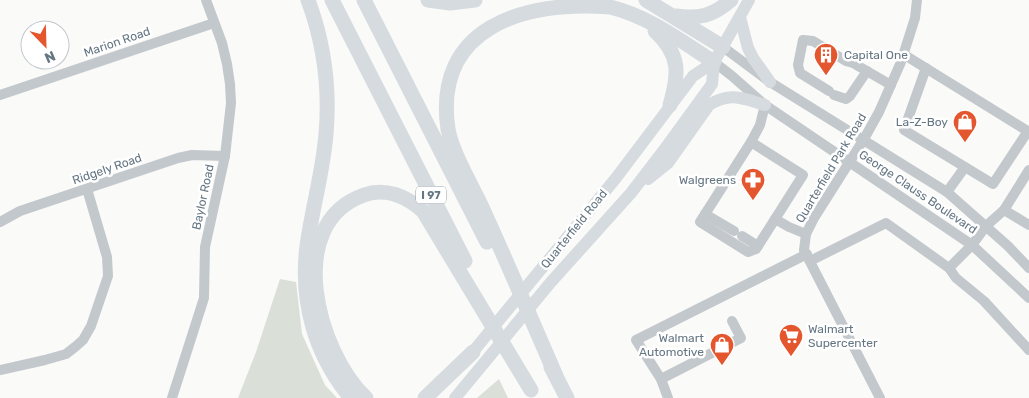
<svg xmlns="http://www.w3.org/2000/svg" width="1029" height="398" font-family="Rubik,sans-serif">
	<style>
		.green { fill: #dadfd7 }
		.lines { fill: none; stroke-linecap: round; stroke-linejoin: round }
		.minor { stroke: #c3c8cc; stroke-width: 10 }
		.major { stroke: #d6dbdf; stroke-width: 12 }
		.highway { stroke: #d6dbdf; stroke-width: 15 }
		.labels { text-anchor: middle; stroke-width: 5; stroke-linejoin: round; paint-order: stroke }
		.shield { fill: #fff; stroke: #939fa8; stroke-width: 1 }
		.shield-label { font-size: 11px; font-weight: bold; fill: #657683 }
		.street-label { font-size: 12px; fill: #657683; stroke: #fff }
		.poi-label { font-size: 12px; fill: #657683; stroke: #fff; text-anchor: end }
	</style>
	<rect width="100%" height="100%" fill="#fafaf8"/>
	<!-- green -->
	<g class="green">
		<path d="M280,279L296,282L302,334L325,385L337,398H238L256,352Z"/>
		<path d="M499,379L508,398H477Z"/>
	</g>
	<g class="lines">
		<!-- minor -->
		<g class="minor">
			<path d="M723,47L770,82L947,192L1008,246L1029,268"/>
			<path d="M903,54L1029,132"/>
			<path d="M714,62L732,76L765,105L972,245L1029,298"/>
			<path d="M926,68L904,130L993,184L1028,131"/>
			<path d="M829,91L800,73L798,65L803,40L813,41L846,61L853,63L891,85"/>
			<path d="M0,95L214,23"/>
			<path d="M834,95L846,99L850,96L867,71"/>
			<path d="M751,142L803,175L756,249L748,252L700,222Z"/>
			<path d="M751,142L760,125L765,105"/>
			<path d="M947,192L965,167"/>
			<path d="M1004,210L1029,225"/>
			<path d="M705,214L734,231"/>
			<path d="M775,219L789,227L806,234"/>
			<path d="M0,222L20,211L178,158L192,155L225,156"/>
			<path d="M742,236L758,246"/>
			<path d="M810,261L886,223L949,268L956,278L984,301L1029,350"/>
			<path d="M949,268L972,245L986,226L1004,210L1029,170"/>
			<path d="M0,370L45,360L66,354L75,347L83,340L91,326L108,276L107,257L87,189"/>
			<path d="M661,379L741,338L732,321"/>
			<path d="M172,398L204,298L205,247L225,156L231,103L230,84L227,64L222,43L206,0"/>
			<path d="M668,398L661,379L636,340L807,254"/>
			<path d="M880,398L804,250L806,234L814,218L864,139L879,112L901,62L915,18L917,0"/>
		</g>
		<!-- major -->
		<g class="major">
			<path d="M740,17L748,48L753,58L770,82"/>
			<path d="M648,179L668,163L709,105C730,92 742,98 765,105"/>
			<path d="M467,359L616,178L693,76L714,62L749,0"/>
			<path d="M455,398L551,282L631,193L664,150L712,84L714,62"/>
		</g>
		<!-- highway -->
		<g class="highway">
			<path d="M308,0C324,43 330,88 326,134C323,172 312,209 307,246C300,302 315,355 351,398"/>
			<path d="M332,0L465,261"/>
			<path d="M364,0L487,242"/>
			<path d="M428,0L450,3L475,0"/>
			<path d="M646,0L723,47"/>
			<path d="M676,16C699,19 713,16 731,0"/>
			<path d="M655,31C681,55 679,74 670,105"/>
			<path d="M551,367L567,398"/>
			<path d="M556,376C533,323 510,269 486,216C476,192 452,154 448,129C433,28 523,0 610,7C648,16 681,41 714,62"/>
			<path d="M366,398C318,353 282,224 364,195C386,187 407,197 423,211L531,390"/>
			<path d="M425,398L473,352"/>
		</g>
	</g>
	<!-- icons -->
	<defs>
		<symbol id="building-pin" viewBox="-11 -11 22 30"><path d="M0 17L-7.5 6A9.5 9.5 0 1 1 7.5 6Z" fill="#e4572e" stroke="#fff"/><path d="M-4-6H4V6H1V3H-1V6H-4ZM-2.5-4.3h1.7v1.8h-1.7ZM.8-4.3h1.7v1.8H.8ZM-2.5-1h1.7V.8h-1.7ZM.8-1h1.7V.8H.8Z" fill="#fff"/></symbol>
		<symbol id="shop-pin" viewBox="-11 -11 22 30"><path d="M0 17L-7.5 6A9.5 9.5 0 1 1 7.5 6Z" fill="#e4572e" stroke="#fff"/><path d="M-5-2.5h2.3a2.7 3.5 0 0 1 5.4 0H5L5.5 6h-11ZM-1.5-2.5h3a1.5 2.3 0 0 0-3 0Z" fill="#fff"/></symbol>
		<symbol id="pharmacy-pin" viewBox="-11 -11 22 30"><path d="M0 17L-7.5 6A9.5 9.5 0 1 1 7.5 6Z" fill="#e4572e" stroke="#fff"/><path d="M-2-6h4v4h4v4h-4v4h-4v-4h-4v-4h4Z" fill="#fff"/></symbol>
		<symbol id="supermarket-pin" viewBox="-11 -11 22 30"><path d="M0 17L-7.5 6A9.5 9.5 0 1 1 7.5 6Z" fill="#e4572e" stroke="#fff"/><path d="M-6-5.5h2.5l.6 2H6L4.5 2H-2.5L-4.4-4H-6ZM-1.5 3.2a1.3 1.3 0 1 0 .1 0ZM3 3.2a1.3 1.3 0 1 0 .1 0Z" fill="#fff"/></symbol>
	</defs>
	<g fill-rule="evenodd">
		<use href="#building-pin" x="812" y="41" width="28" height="38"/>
		<use href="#shop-pin" x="951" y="108" width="28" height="38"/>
		<use href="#pharmacy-pin" x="739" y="166" width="28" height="38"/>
		<use href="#supermarket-pin" x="777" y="322" width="28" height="38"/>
		<use href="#shop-pin" x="708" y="331" width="28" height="38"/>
	</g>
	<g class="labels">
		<!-- shield labels -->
		<rect class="shield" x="416" y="186.5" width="30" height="17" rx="4"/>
		<g class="shield-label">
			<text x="431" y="199">I 97</text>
		</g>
		<!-- street labels -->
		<g class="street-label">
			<text transform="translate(117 42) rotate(-19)" y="4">Marion Road</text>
			<text transform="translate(831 168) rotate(-59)" y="4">Quarterfield Park Road</text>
			<text transform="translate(107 169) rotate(-19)" y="4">Ridgely Road</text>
			<text transform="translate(918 192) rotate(34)" y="4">George Clauss Boulevard</text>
			<text transform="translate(203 197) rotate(-78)" y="4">Baylor Road</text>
			<text transform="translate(574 229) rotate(-51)" y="4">Quarterfield Road</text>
		</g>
		<!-- poi labels -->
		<g class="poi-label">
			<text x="844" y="59" text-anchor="start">Capital One</text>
			<text x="948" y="126">La-Z-Boy</text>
			<text x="736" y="184">Walgreens</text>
			<text x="808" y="333" text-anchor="start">Walmart<tspan x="808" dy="14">Supercenter</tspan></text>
			<text x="704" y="342">Walmart<tspan x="704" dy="14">Automotive</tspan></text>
		</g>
	</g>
	<!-- north arrow -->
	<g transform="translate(45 45) rotate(157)"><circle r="24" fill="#ffffff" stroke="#c1c8cd"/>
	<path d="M0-4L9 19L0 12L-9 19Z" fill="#e4572e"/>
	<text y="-8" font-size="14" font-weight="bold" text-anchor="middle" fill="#657683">N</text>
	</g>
</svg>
